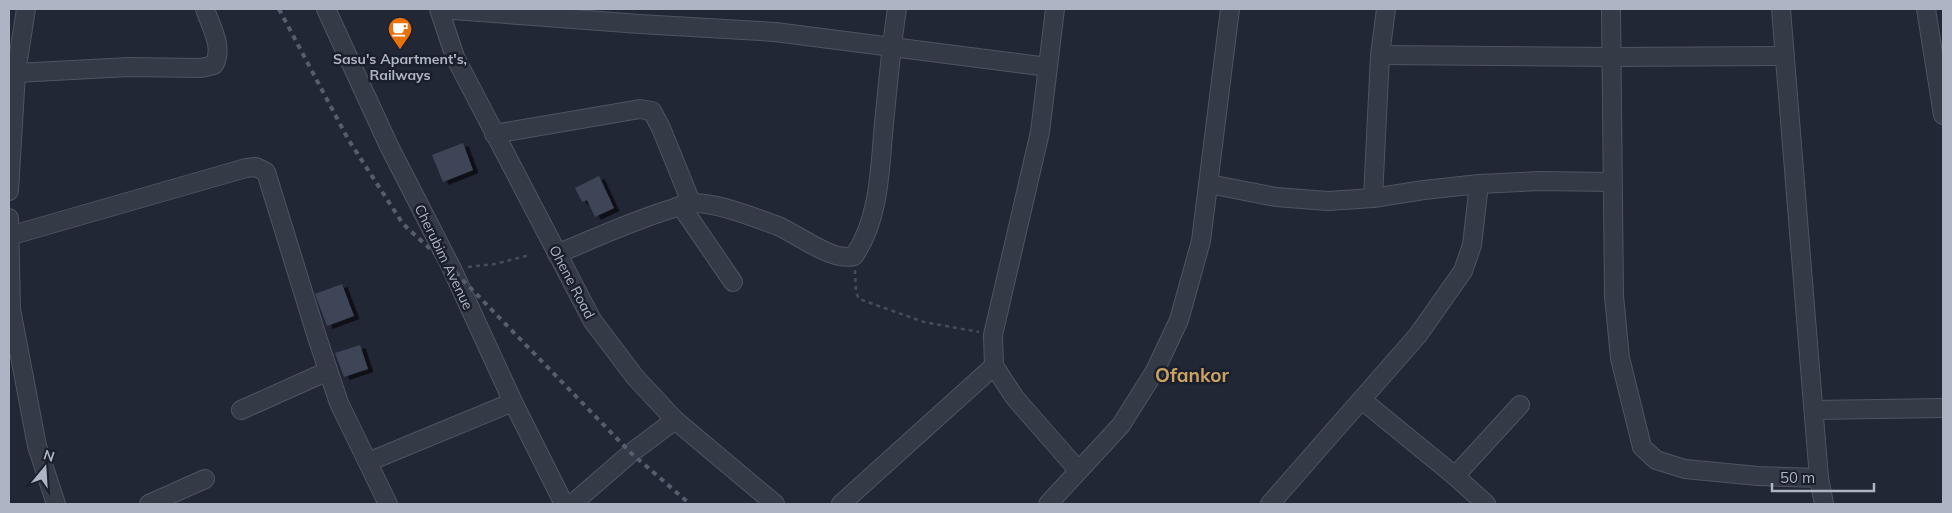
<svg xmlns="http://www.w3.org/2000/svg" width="1952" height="513" font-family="Mulish,sans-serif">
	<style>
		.building { fill: #3e4557; filter: url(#shadow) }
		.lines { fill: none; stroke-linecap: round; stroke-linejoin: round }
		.minor-casing { stroke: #4f5462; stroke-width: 20 }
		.path { stroke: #414f55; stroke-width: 2.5; stroke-dasharray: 4 4; stroke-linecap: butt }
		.minor { stroke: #353a47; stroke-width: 18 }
		.rail { stroke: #575d6e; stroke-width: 4; stroke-dasharray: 5 5; stroke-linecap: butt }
		.labels { text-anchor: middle; stroke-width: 5; stroke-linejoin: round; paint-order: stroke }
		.poi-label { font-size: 14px; font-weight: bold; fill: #afb4c4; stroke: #1a1f2c }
		.street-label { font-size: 14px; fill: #afb4c4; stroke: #1a1f2c }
		.district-label { font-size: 19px; font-weight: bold; fill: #cca162; stroke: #1a1f2c }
	</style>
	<defs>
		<filter id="shadow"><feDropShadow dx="5.5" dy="3" stdDeviation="0" flood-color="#0009"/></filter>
	</defs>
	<rect width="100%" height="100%" fill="#222736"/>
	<!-- building -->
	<g class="building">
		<path d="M463,143L473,170L443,182L432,155Z"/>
		<path d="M599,176L614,208L595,217L587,200L582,202L575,188Z"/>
		<path d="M342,284L354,316L327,326L315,294Z"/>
		<path d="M360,345L368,369L344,377L335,353Z"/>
	</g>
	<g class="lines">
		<defs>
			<g id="minor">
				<path d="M326,9L389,146L452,269L513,402L564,504"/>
				<path d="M1055,9L1040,132L993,335L994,366L1015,398L1078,470"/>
				<path d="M1611,9L1614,296L1620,358L1642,447L1656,460L1685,469L1758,476L1819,478"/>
				<path d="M1781,9L1810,368L1819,478L1824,504"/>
				<path d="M1926,9L1943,115"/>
				<path d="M1380,55L1612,57L1785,56"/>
				<path d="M16,73L129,67L201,68L214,65C224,48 211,27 205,9"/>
				<path d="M494,134L640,109L652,111L661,128L691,202"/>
				<path d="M1209,184L1276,197L1328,201L1373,198L1424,190L1479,184L1540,181L1612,182"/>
				<path d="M9,191L16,73L26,9"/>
				<path d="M1373,198L1380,55L1386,9"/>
				<path d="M681,206L733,282"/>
				<path d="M9,218L11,309L37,446L56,504"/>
				<path d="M9,236L246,168L256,167L266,172L317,337L339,403L388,504"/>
				<path d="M557,254C595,238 632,221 671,209C678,207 686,202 693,203C719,203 753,217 778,226C799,235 832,262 854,256C880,219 880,166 884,123C888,85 891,47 897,9"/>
				<path d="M1362,400L1455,476L1486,504"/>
				<path d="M241,410L328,371"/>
				<path d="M1814,410L1943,408"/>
				<path d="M368,462L513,402"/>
				<path d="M1455,476L1520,405"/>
				<path d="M149,504L205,479"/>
				<path d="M572,504L631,453L675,420"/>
				<path d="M775,504L675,420L635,377L592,320L455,57L439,9L640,24L775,32L1048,67"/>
				<path d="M841,504L994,366"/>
				<path d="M1048,504L1121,425L1155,371L1179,320L1201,241L1230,9"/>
				<path d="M1270,504L1418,335L1463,271L1472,245L1479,184"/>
			</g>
		</defs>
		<!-- minor casing -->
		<use href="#minor" class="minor-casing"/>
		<!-- path -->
		<g class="path">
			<path d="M468,267L495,264L530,255"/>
			<path d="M855,270L856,292L859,299L924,322L979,332"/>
		</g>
		<!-- minor -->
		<use href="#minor" class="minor"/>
		<!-- rail -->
		<path class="rail" d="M279,9L348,139L403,224L452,269L631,453L690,504"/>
	</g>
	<!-- icons -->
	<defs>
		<symbol id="cafe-pin" viewBox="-11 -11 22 30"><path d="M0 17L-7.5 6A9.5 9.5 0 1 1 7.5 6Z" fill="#e8710a" stroke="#1a1f2c"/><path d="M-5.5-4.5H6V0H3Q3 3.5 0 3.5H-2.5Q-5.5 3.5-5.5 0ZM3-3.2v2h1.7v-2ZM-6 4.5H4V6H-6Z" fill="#fff"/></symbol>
	</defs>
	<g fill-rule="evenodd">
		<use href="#cafe-pin" x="386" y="15" width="28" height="38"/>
	</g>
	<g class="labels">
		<!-- poi labels -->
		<g class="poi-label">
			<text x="400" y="64">Sasu's Apartment's,<tspan x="400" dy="16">Railways</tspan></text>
		</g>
		<!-- street labels -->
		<g class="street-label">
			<text transform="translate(444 257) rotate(64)" y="5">Cherubim Avenue</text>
			<text transform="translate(572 282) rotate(62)" y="5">Ohene Road</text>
		</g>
		<!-- district labels -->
		<g class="district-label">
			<text x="1192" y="382">Ofankor</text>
		</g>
	</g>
	<!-- border -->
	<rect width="1952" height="513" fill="none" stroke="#afb4c4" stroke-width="20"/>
	<!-- north arrow -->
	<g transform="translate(45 468) rotate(18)" stroke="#1a1f2c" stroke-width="4" paint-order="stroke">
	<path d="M0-4L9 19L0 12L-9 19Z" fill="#afb4c4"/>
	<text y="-8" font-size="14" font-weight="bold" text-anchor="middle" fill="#afb4c4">N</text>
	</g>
	<!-- scale -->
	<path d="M1772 483v8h102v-8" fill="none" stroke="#afb4c4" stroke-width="2.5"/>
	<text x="1780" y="483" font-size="15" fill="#afb4c4" stroke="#1a1f2c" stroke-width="4" paint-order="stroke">50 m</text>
</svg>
